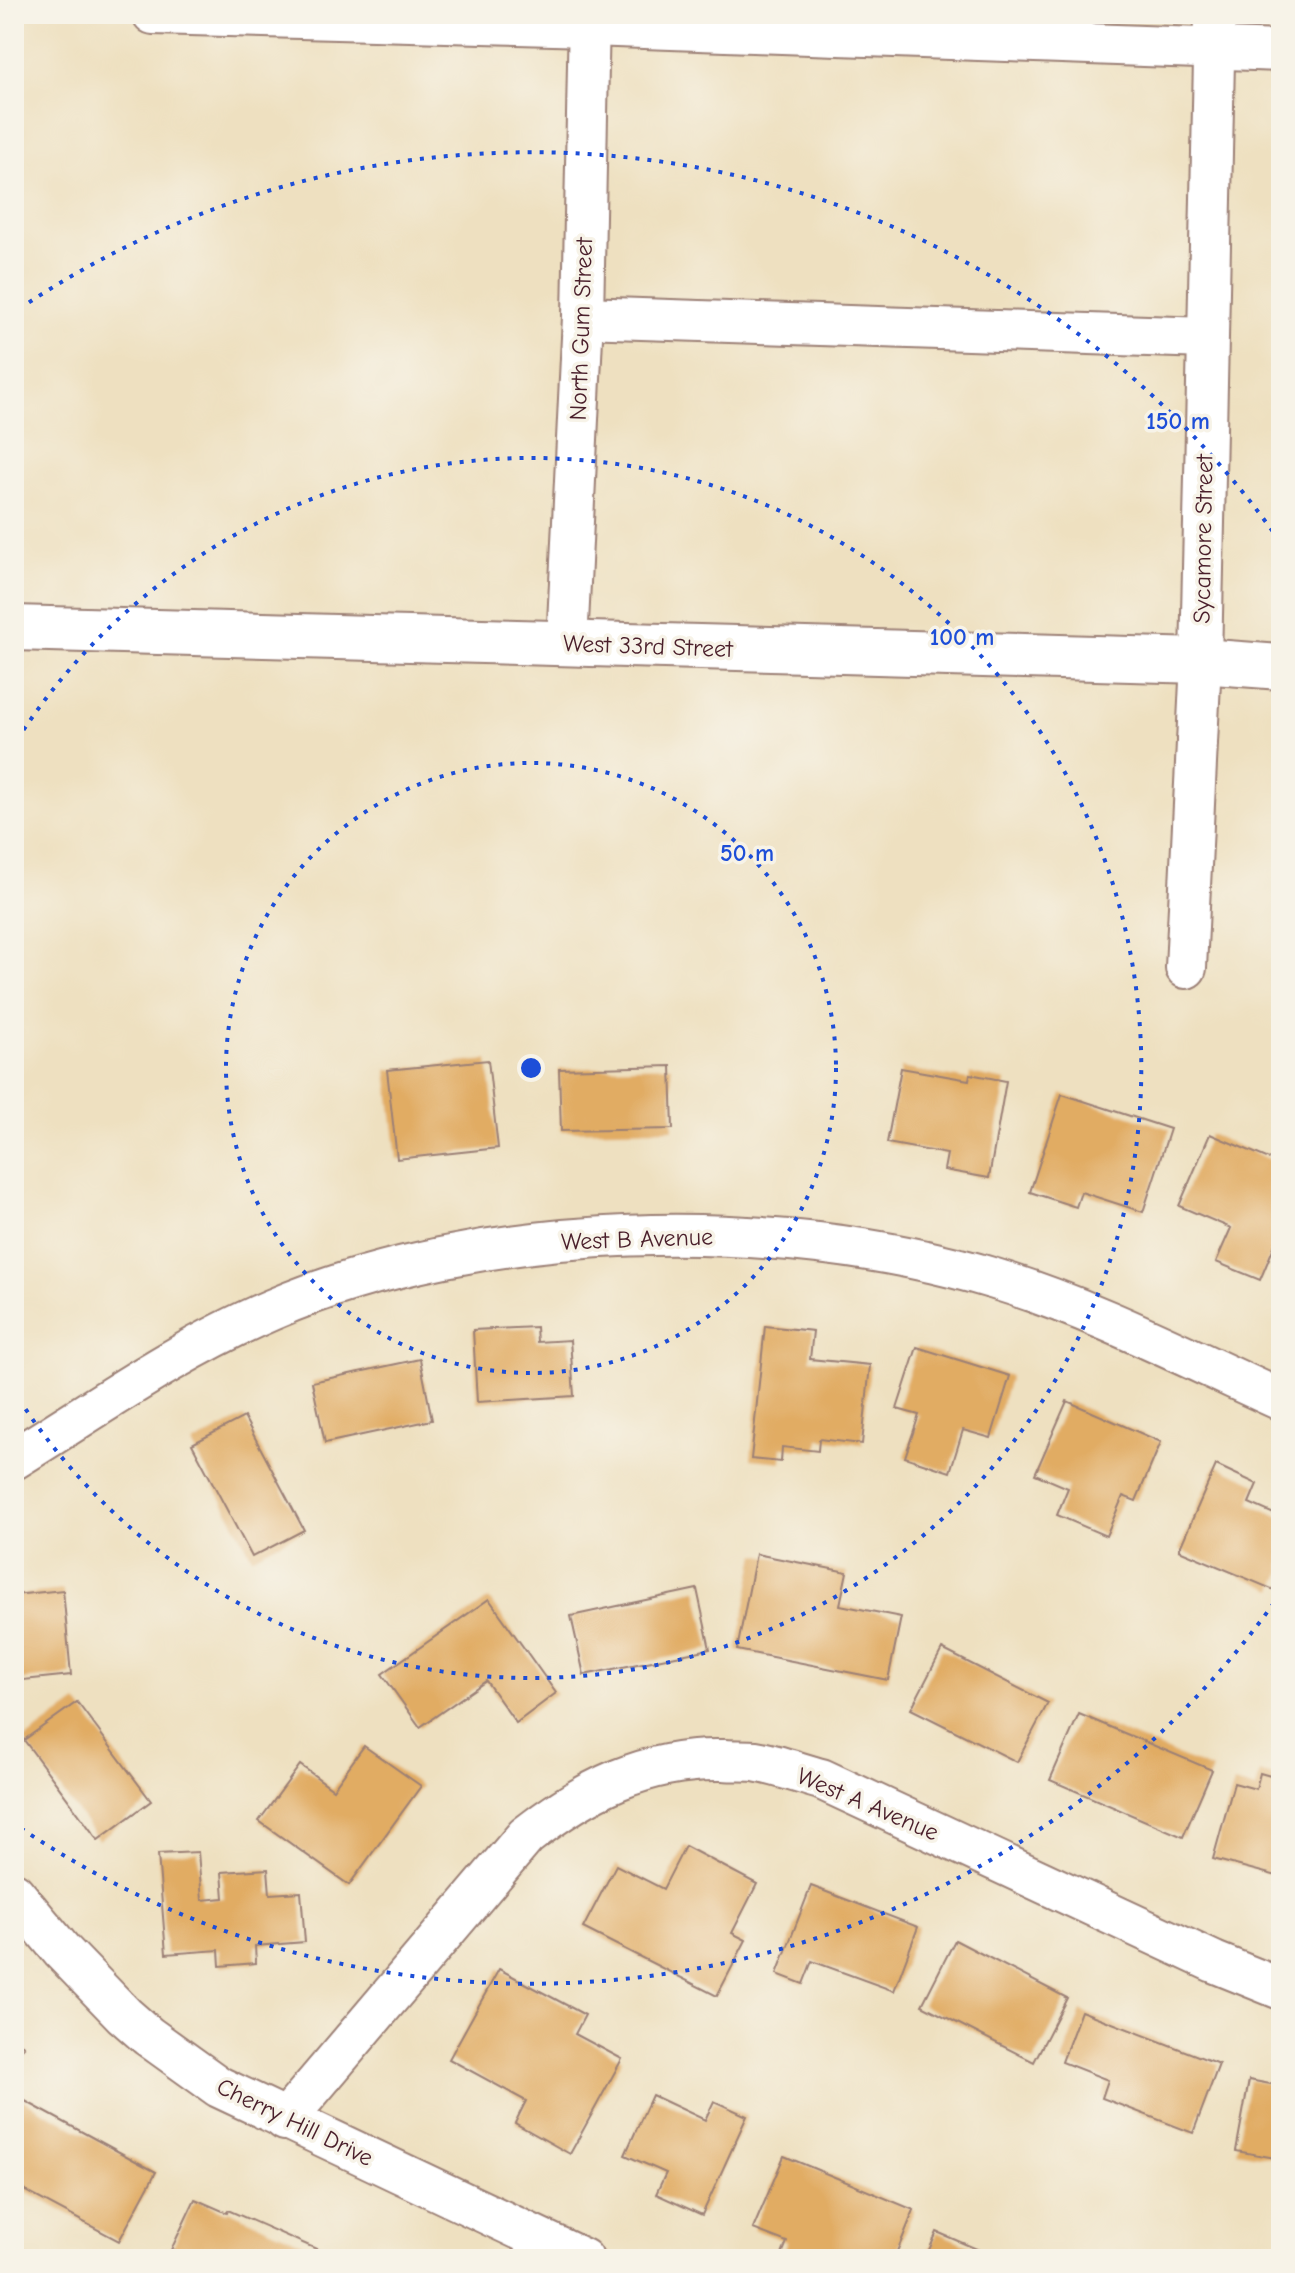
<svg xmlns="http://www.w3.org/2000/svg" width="1295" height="2273" font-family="'Comic Neue',sans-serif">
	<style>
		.building { fill: #e1ac64 }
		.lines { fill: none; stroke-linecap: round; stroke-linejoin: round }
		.street-casing { stroke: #9c8076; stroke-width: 44 }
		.secondary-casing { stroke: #9c8076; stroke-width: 48 }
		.street { stroke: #fff; stroke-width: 40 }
		.secondary { stroke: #fff; stroke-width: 44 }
		.ring { fill: none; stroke: #1d4ed8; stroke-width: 4; stroke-dasharray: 4 8 }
		.labels { text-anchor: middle; stroke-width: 7; stroke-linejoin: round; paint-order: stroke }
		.street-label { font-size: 24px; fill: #4a1f2b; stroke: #f7f3e8 }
		.centre { fill: #1d4ed8; stroke: #f7f3e8; stroke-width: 4 }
		.ring-label { font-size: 24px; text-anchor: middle; font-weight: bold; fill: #1d4ed8; stroke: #f7f3e8; stroke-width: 7; stroke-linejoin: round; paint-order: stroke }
	</style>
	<rect width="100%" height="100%" fill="#f7f3e8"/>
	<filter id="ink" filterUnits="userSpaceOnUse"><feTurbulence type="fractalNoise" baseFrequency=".0125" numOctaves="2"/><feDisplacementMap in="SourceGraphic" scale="16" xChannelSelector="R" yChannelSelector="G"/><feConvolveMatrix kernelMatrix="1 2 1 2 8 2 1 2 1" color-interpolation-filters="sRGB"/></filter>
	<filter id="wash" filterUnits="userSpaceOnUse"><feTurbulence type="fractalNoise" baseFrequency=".006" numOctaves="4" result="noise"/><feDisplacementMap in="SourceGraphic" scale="32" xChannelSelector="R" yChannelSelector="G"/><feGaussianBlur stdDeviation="1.8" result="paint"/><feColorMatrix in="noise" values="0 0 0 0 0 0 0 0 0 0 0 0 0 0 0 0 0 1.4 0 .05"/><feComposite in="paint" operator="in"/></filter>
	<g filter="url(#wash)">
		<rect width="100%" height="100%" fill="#eee0c0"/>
		<g id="blocks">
			<!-- building -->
			<g class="building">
				<path d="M488,1060L498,1148L397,1159L387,1070Z"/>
				<path d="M671,1066L673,1129L561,1131L559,1069Z"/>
				<path d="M901,1068L969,1080L970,1074L1006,1081L989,1178L944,1170L947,1154L887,1143Z"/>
				<path d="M1062,1094L1170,1129L1143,1212L1081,1192L1076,1207L1030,1192Z"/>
				<path d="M1210,1134L1281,1164V1230L1260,1280L1216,1262L1231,1228L1179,1206Z"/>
				<path d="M765,1326L813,1331L810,1359L870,1365L862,1444L819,1439L818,1451L782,1447L781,1462L751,1459Z"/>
				<path d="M536,1327L537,1342L570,1340L574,1396L477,1402L473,1330Z"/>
				<path d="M917,1347L1010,1376L991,1438L963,1430L950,1472L905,1457L919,1415L897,1409Z"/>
				<path d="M420,1359L432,1420L325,1443L312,1382Z"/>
				<path d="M1067,1401L1161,1442L1136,1501L1123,1496L1106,1536L1057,1515L1068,1488L1035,1474Z"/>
				<path d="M244,1417L304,1530L252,1557L192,1444Z"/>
				<path d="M1216,1465L1257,1484L1249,1503L1281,1517V1573L1274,1590L1179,1550Z"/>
				<path d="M756,1554L847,1572L840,1605L901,1617L888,1680L737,1650Z"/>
				<path d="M697,1589L710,1649L584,1675L571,1616Z"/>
				<path d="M63,1590L71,1675L14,1681V1595Z"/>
				<path d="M489,1599L556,1693L516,1723L486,1681L420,1727L382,1674Z"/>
				<path d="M942,1649L1048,1703L1017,1762L911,1709Z"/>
				<path d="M77,1702L151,1801L98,1840L24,1740Z"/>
				<path d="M1079,1714L1212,1770L1183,1837L1050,1780Z"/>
				<path d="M364,1746L421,1786L349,1885L259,1821L300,1765L333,1789Z"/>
				<path d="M1260,1773L1281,1779V1877L1213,1859L1234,1783L1256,1789Z"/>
				<path d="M685,1846L757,1884L732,1933L746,1940L717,1996L583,1928L616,1865L663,1889Z"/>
				<path d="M198,1852L202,1900L224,1898L222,1872L268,1869L270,1894L301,1892L305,1942L255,1946L256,1963L220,1966L219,1950L166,1954L158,1854Z"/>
				<path d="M811,1886L918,1927L894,1991L812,1961L803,1984L777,1974Z"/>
				<path d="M955,1940L1067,1998L1034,2062L922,2005Z"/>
				<path d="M499,1969L585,2015L575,2034L622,2059L570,2154L515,2123L526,2101L449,2059Z"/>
				<path d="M1081,2011L1219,2064L1193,2133L1102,2098L1108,2080L1062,2062Z"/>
				<path d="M14,2035L24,2047L14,2056Z"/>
				<path d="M1249,2080L1281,2086V2159L1236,2151Z"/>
				<path d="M14,2095L156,2172L119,2241L14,2185Z"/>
				<path d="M652,2095L705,2120L714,2101L747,2116L702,2215L656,2194L666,2173L625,2155Z"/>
				<path d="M784,2156L914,2210L894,2259H786L781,2257L787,2242L753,2229Z"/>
				<path d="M195,2199L227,2213L228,2210L339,2259H191L171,2250Z"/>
				<path d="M937,2232L1000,2259H925Z"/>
			</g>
		</g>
	</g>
	<g filter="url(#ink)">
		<use href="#blocks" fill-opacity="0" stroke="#9c8076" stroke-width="2"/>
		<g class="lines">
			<defs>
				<g id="street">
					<path d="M153,14L589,26L1281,51"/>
					<path d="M583,317L1207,338"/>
					<path d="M567,644L583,317L589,14"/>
					<path d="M1186,968L1201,661L1215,14"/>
					<path d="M14,1459C98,1407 180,1349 271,1310C482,1219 776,1213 995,1279C1093,1309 1188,1358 1281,1400"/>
					<path d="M14,1893L62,1951L124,2015L148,2036L219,2087L583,2259"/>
					<path d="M285,2120L526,1836C586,1789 646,1758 724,1760C734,1761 745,1760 755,1761C777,1765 799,1773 821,1779L1214,1962L1281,1989"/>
				</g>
				<path id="secondary" d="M14,628L1201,661L1281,667"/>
			</defs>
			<!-- street casing -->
			<use href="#street" class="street-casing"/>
			<!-- secondary casing -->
			<use href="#secondary" class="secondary-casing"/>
			<!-- street -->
			<use href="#street" class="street"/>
			<!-- secondary -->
			<use href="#secondary" class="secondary"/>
		</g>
	</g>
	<!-- distance rings -->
	<g class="ring">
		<circle cx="531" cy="1068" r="305"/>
		<path d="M17 740A610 610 0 1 1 17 1396"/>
		<path d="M1281 1593A915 915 0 0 1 19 1827M19 309A915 915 0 0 1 1281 543"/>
	</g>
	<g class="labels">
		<!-- street labels -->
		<g class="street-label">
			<text transform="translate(581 329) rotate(-88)" y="8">North Gum Street</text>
			<text transform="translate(1203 539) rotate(-89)" y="8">Sycamore Street</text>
			<text transform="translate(648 646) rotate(2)" y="8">West 33rd Street</text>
			<text transform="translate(637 1239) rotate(-2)" y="8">West B Avenue</text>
			<text transform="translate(868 1804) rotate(23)" y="8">West A Avenue</text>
			<text transform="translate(295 2122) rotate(26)" y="8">Cherry Hill Drive</text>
		</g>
	</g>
	<circle cx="531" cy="1068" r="12" class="centre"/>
	<g class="ring-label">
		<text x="1178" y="429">150 m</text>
		<text x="962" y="645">100 m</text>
		<text x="747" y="861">50 m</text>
	</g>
	<!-- margin -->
	<rect width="1295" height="2273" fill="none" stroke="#f7f3e8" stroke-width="48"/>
</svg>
